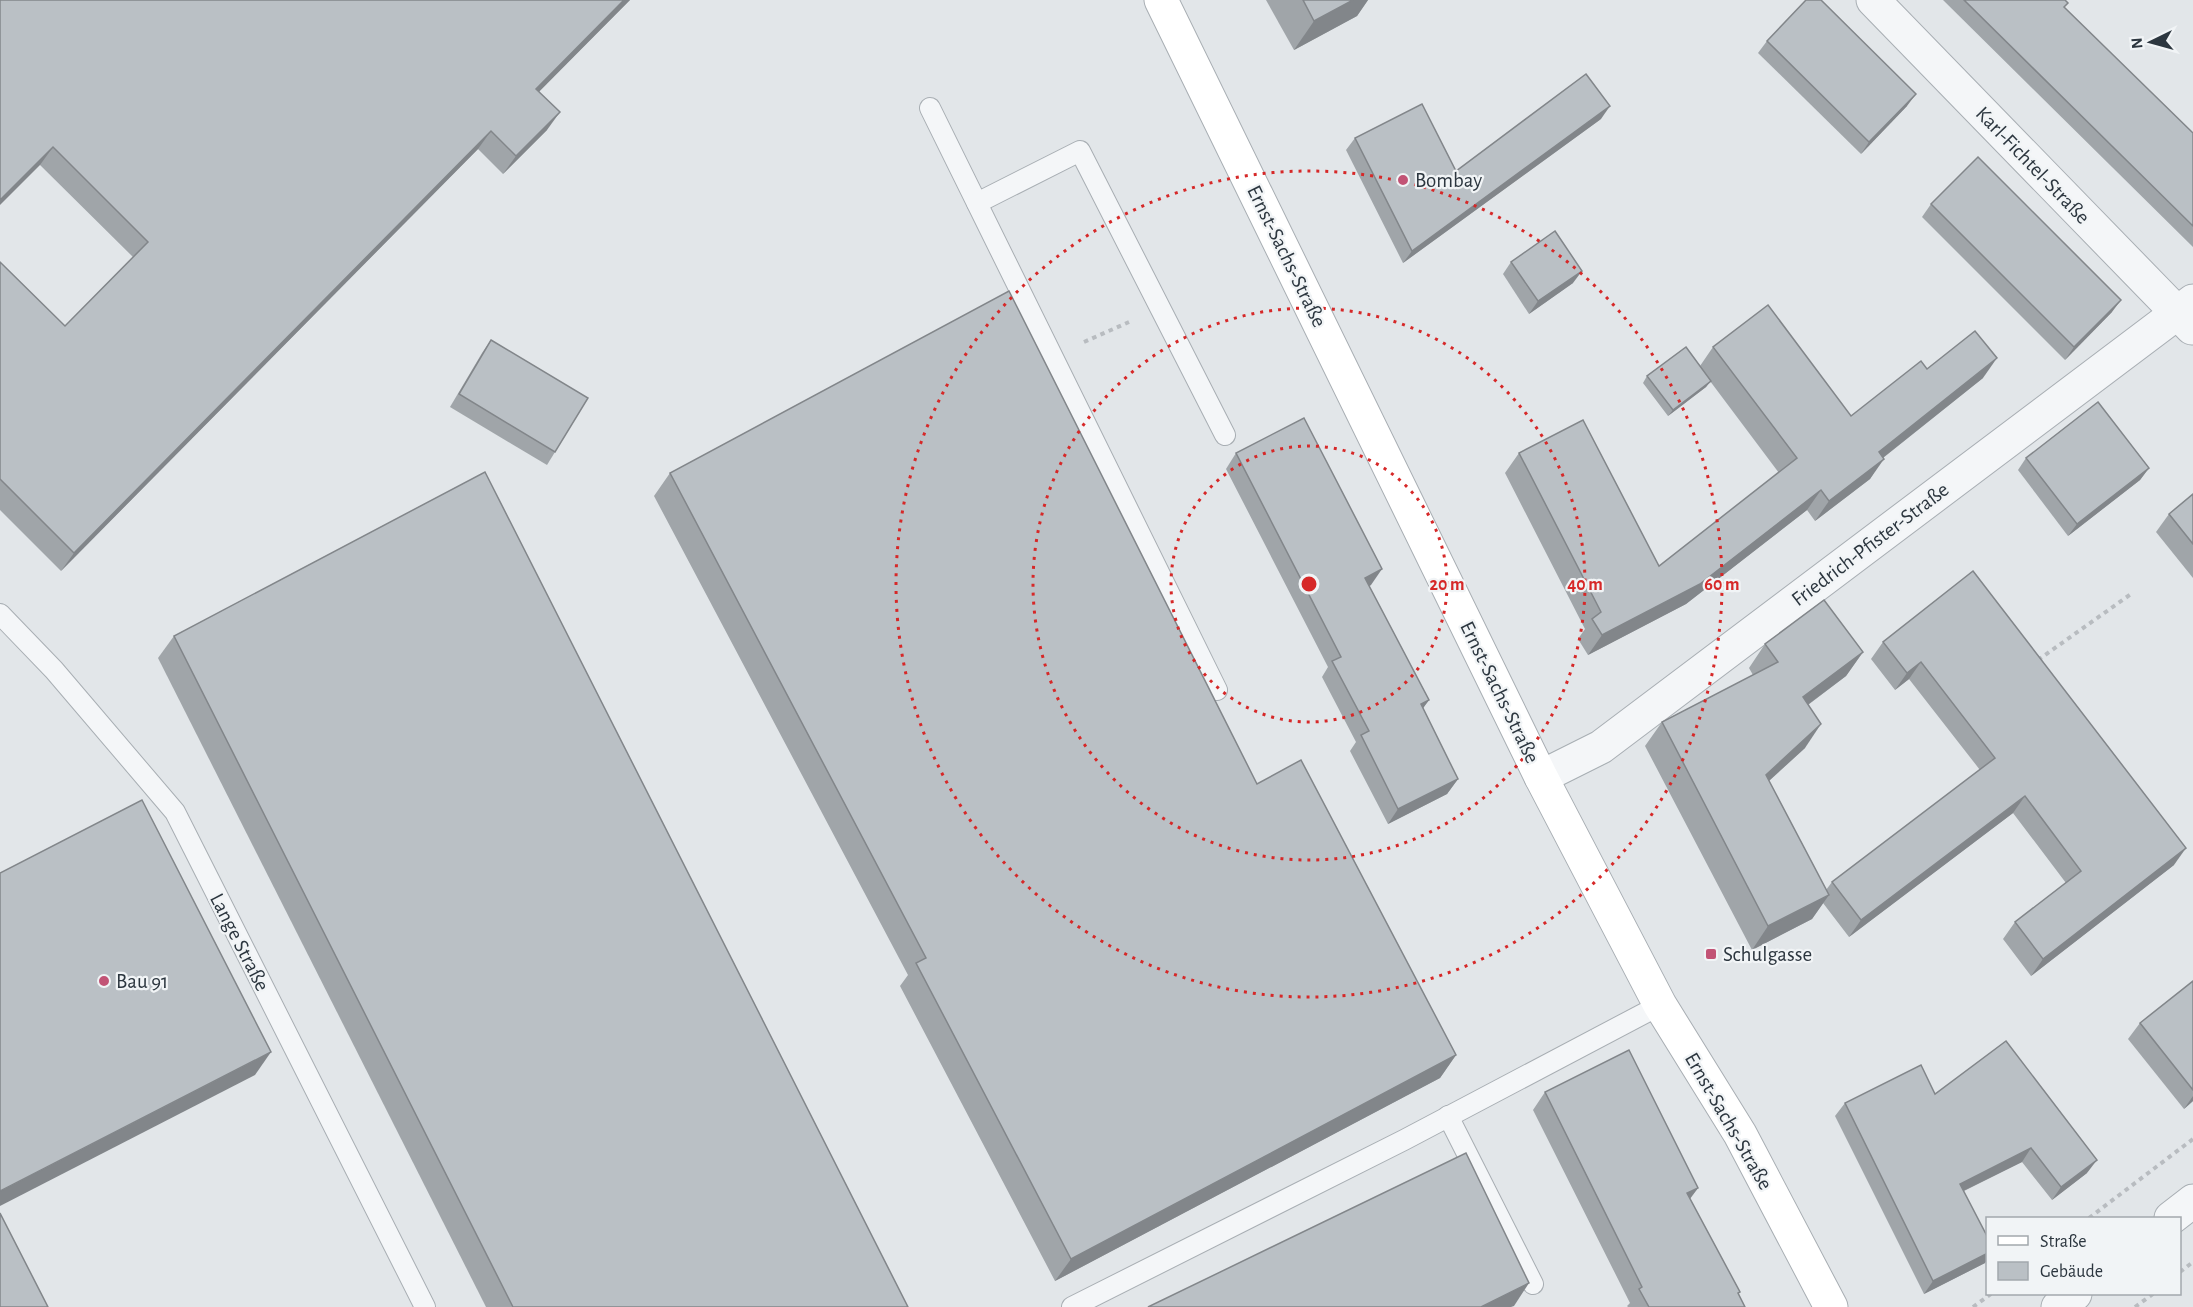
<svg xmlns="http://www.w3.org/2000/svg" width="2193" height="1307" font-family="'Alegreya Sans',sans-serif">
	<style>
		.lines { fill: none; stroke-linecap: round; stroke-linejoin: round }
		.service-casing { stroke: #a8aeb3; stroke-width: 22 }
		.minor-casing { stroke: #a8aeb3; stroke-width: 35 }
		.secondary-casing { stroke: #a8aeb3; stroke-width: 35 }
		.path { stroke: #b8bcc0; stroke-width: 4; stroke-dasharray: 4.5 4.5; stroke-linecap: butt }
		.service { stroke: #f4f6f8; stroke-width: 20 }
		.minor { stroke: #f4f6f8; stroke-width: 33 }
		.secondary { stroke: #fff; stroke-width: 33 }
		.wall { fill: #a0a5a9 }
		.shaded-wall { fill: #82868a }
		.building { fill: #bac0c5; stroke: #82868a; stroke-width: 1.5 }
		.ring { fill: none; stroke: #d62828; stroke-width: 3; stroke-dasharray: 3 6 }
		.poi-dot { fill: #c25375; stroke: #f1f4f6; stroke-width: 2 }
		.labels { text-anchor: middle; stroke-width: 4.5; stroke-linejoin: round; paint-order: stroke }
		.street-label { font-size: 21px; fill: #2c363f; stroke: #f1f4f6 }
		.poi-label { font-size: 21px; fill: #2c363f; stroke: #f1f4f6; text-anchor: start }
		.centre { fill: #d62828; stroke: #f1f4f6; stroke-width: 3 }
		.ring-label { font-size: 18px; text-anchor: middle; font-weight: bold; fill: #d62828; stroke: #f1f4f6; stroke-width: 4.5; stroke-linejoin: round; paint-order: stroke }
	</style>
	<rect width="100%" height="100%" fill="#e2e6e9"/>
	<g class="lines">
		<defs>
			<g id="service">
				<path d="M930,108L1217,690"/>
				<path d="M977,203L1080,151L1225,435"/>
				<path d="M0,614L54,670L175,812L425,1307"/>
				<path d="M1448,1116L1533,1284"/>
				<path d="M1072,1307L1404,1140L1660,1005"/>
			</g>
			<g id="minor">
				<path d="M1873,0L2192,328"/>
				<path d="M1541,777L1601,747L2193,301"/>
				<path d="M2171,1218L2193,1201"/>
				<path d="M2058,1307L2075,1294"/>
			</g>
			<path id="secondary" d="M1161,0L1541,777L1660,1005L1740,1134L1831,1307"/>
		</defs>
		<!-- service casing -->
		<use href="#service" class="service-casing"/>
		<!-- minor casing -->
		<use href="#minor" class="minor-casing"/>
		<!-- secondary casing -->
		<use href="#secondary" class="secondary-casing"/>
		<!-- path -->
		<g class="path">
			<path d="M1084,342L1129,322"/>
			<path d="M2038,660L2131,594"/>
			<path d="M2089,1218L2193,1139"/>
			<path d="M2180,1272L2193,1262"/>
			<path d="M1973,1307L1991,1294"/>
			<path d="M2135,1307L2153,1294"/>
		</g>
		<!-- service -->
		<use href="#service" class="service"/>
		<!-- minor -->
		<use href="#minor" class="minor"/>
		<!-- secondary -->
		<use href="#secondary" class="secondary"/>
	</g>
	<!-- wall -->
	<g class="wall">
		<path d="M0,0H630L539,91L547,130L503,174L478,149L61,571L0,510V262L65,326L133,257L40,165Z"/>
		<path d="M1266,0H1368L1357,16L1294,50Z"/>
		<path d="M1943,0H2065V8L2193,133V247Z"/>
		<path d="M1767,41L1907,106L1861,154L1758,53Z"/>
		<path d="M1601,119L1403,263L1346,150L1355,138L1456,171Z"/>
		<path d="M1931,204L2112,312L2065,360L1922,217Z"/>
		<path d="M1511,262L1573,283L1529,314L1503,274Z"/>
		<path d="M491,340L555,452L547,465L450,407L482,353Z"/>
		<path d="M1713,347L1851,416L1927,369L1983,378L1883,458L1870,479L1815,521L1807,510L1686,604L1588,655L1578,639L1585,629L1505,473L1519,453L1659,566L1779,473L1710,381L1706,387L1668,416L1643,383L1647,376L1700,366Z"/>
		<path d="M1236,453L1371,585L1369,586L1429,700L1423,708L1458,779L1447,794L1388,824L1350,751L1356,742L1322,677L1328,667L1226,469Z"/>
		<path d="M2026,458L2149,468L2140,480L2068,536L2018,470Z"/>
		<path d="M670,473L1456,1055L1440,1078L1055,1281L900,986L908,975L654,496Z"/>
		<path d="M2193,494V578L2156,532L2169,514Z"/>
		<path d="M1973,571L2174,865L2031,976L2003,939L2015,922L2066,883L2013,813L1849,937L1823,903L1812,919L1752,950L1645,746L1662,722L1753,675L1749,668L1765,644L1863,652L1846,676L1808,705L1805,748L1769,781L1826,890L1832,882L1980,770L1909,679L1895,690L1871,659L1883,642Z"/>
		<path d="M174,636L908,1307H486L158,658Z"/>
		<path d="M2193,981V1101L2184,1109L2128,1039L2140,1023Z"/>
		<path d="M1545,1092L1698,1188L1690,1199L1745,1307H1628L1627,1306L1630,1303L1533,1110Z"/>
		<path d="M1935,1094L2087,1173L2052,1200L2022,1162L1964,1191L1985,1263L1924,1294L1835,1116L1845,1103Z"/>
	</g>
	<!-- shaded-wall -->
	<g class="shaded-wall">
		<path d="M624,0H630L524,107L536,89Z"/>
		<path d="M1353,0H1368L1357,16L1294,50L1314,21Z"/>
		<path d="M1916,94L1907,106L1861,154L1869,142Z"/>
		<path d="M1610,106L1601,119L1403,263L1412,251Z"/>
		<path d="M560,112L547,130L503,174L516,156Z"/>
		<path d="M491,131L478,149L61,571L74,553Z"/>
		<path d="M53,147L40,165L0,205V200Z"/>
		<path d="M1582,271L1573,283L1529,314L1538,301Z"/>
		<path d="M2121,300L2112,312L2065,360L2074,347Z"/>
		<path d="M1997,358L1983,378L1865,472L1879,452Z"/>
		<path d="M1711,381L1706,387L1668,416L1673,410Z"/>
		<path d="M1884,459L1870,479L1815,521L1829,501Z"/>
		<path d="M2149,468L2140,480L2068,536L2077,524Z"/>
		<path d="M1821,490L1807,510L1686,604L1588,655L1602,635Z"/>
		<path d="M1382,569L1371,585L1354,594L1365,578Z"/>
		<path d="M1863,652L1846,676L1786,721L1803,697Z"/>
		<path d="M1921,662L1909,679L1895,690L1907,673Z"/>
		<path d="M1429,700L1418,715L1421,704Z"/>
		<path d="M1821,724L1805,748L1749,799L1766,775Z"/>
		<path d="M1458,779L1447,794L1388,824L1398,809Z"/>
		<path d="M2025,796L2013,813L1849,937L1861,920Z"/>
		<path d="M2186,848L2174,865L2031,976L2043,959Z"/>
		<path d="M1829,895L1812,919L1752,950L1768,926Z"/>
		<path d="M271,1052L255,1075L0,1206V1191Z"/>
		<path d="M1456,1055L1440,1078L1055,1281L1071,1259Z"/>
		<path d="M2193,1096V1101L2184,1109Z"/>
		<path d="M2031,1148L2022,1162L1951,1197L1960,1184Z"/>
		<path d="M2097,1160L2087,1173L2052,1200L2061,1187Z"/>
		<path d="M1698,1188L1685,1205L1687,1193Z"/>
		<path d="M1988,1253V1259L1985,1263L1924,1294L1933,1281Z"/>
		<path d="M1529,1283L1514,1306L1511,1307H1481Z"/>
	</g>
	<!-- building -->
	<g class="building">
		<path d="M0,0H624L536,89L560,112L516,156L491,131L74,553L0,479V262L65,326L148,242L53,147L0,200Z"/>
		<path d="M1303,0H1353L1314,21Z"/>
		<path d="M1806,0H1821L1916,94L1869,142L1767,41Z"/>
		<path d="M1964,0H2065L2068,3L2064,7L2193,133V226Z"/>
		<path d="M1586,74L1610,106L1412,251L1355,138L1422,104L1456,171Z"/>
		<path d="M1978,157L2121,300L2074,347L1931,204Z"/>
		<path d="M1555,231L1582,271L1538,301L1511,262Z"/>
		<path d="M1009,291L1257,784L1301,760L1456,1055L1071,1259L916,963L926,958L670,473Z"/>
		<path d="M1768,305L1851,416L1921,361L1927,369L1975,331L1997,358L1879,452L1884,459L1829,501L1821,490L1700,584L1602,635L1592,619L1601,612L1519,453L1583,420L1659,566L1797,458L1713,347Z"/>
		<path d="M491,340L588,398L555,452L459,394Z"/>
		<path d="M1686,347L1711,381L1673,410L1647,376Z"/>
		<path d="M2098,402L2149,468L2077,524L2026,458Z"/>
		<path d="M1304,418L1382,569L1365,578L1429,700L1421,704L1458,779L1398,809L1361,735L1369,731L1332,661L1341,657L1236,453Z"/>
		<path d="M485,472L908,1307H513L174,636Z"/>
		<path d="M2193,494V544L2169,514Z"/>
		<path d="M1973,571L2186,848L2043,959L2015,922L2081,871L2025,796L1861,920L1832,882L1995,758L1921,662L1907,673L1883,642Z"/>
		<path d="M1824,600L1863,652L1803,697L1821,724L1766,775L1829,895L1768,926L1662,722L1778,662L1765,644Z"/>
		<path d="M142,800L271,1052L0,1191V873Z"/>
		<path d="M2193,981V1090L2140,1023Z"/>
		<path d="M2006,1041L2097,1160L2061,1187L2031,1148L1960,1184L1988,1238V1253L1933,1281L1845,1103L1921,1065L1935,1094Z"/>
		<path d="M1629,1050L1698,1188L1687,1193L1740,1292L1738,1293L1745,1307H1649L1639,1289L1642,1287L1545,1092Z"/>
		<path d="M1466,1153L1529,1283L1481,1307H1148Z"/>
		<path d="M0,1213L48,1307H0Z"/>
	</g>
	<!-- distance rings -->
	<g class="ring">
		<circle cx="1309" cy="584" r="138"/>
		<circle cx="1309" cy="584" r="276"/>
		<circle cx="1309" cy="584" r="413"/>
	</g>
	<!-- markers -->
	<g class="poi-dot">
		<circle cx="1403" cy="180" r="6"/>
		<rect x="1705" y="948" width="12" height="12" rx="3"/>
		<circle cx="104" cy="981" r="6"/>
	</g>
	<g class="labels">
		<!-- street labels -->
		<g class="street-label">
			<text transform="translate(2033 165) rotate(46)" y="7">Karl-Fichtel-Straße</text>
			<text transform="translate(1287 256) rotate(64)" y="7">Ernst-Sachs-Straße</text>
			<text transform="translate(1870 544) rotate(-37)" y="7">Friedrich-Pfister-Straße</text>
			<text transform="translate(1500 692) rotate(64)" y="7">Ernst-Sachs-Straße</text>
			<text transform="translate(240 942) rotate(63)" y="7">Lange Straße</text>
			<text transform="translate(1729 1121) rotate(60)" y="7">Ernst-Sachs-Straße</text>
		</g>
		<!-- poi labels -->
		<g class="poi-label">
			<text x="1415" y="187">Bombay</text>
			<text x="1723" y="961">Schulgasse</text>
			<text x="116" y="988">Bau 91</text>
		</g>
	</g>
	<circle cx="1309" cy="584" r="9" class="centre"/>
	<g class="ring-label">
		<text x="1447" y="590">20 m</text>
		<text x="1585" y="590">40 m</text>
		<text x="1722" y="590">60 m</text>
	</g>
	<!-- legend -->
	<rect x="1986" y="1217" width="195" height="78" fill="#f1f4f6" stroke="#a2a8ad" stroke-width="1.5"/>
	<rect x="1998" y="1236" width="30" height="9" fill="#ffffff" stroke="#a2a8ad" stroke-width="1.5"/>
	<text x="2040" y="1247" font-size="18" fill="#2c363f">Straße</text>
	<rect x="1998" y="1262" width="30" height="18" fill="#bac0c5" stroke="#a2a8ad" stroke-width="1.5"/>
	<text x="2040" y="1277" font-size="18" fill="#2c363f">Gebäude</text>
	<!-- north arrow -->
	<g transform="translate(2151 42) rotate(265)" stroke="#f1f4f6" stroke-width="4.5" paint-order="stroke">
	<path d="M0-4.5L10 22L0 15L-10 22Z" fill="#2c363f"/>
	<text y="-9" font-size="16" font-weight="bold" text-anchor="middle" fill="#2c363f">N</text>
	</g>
</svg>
